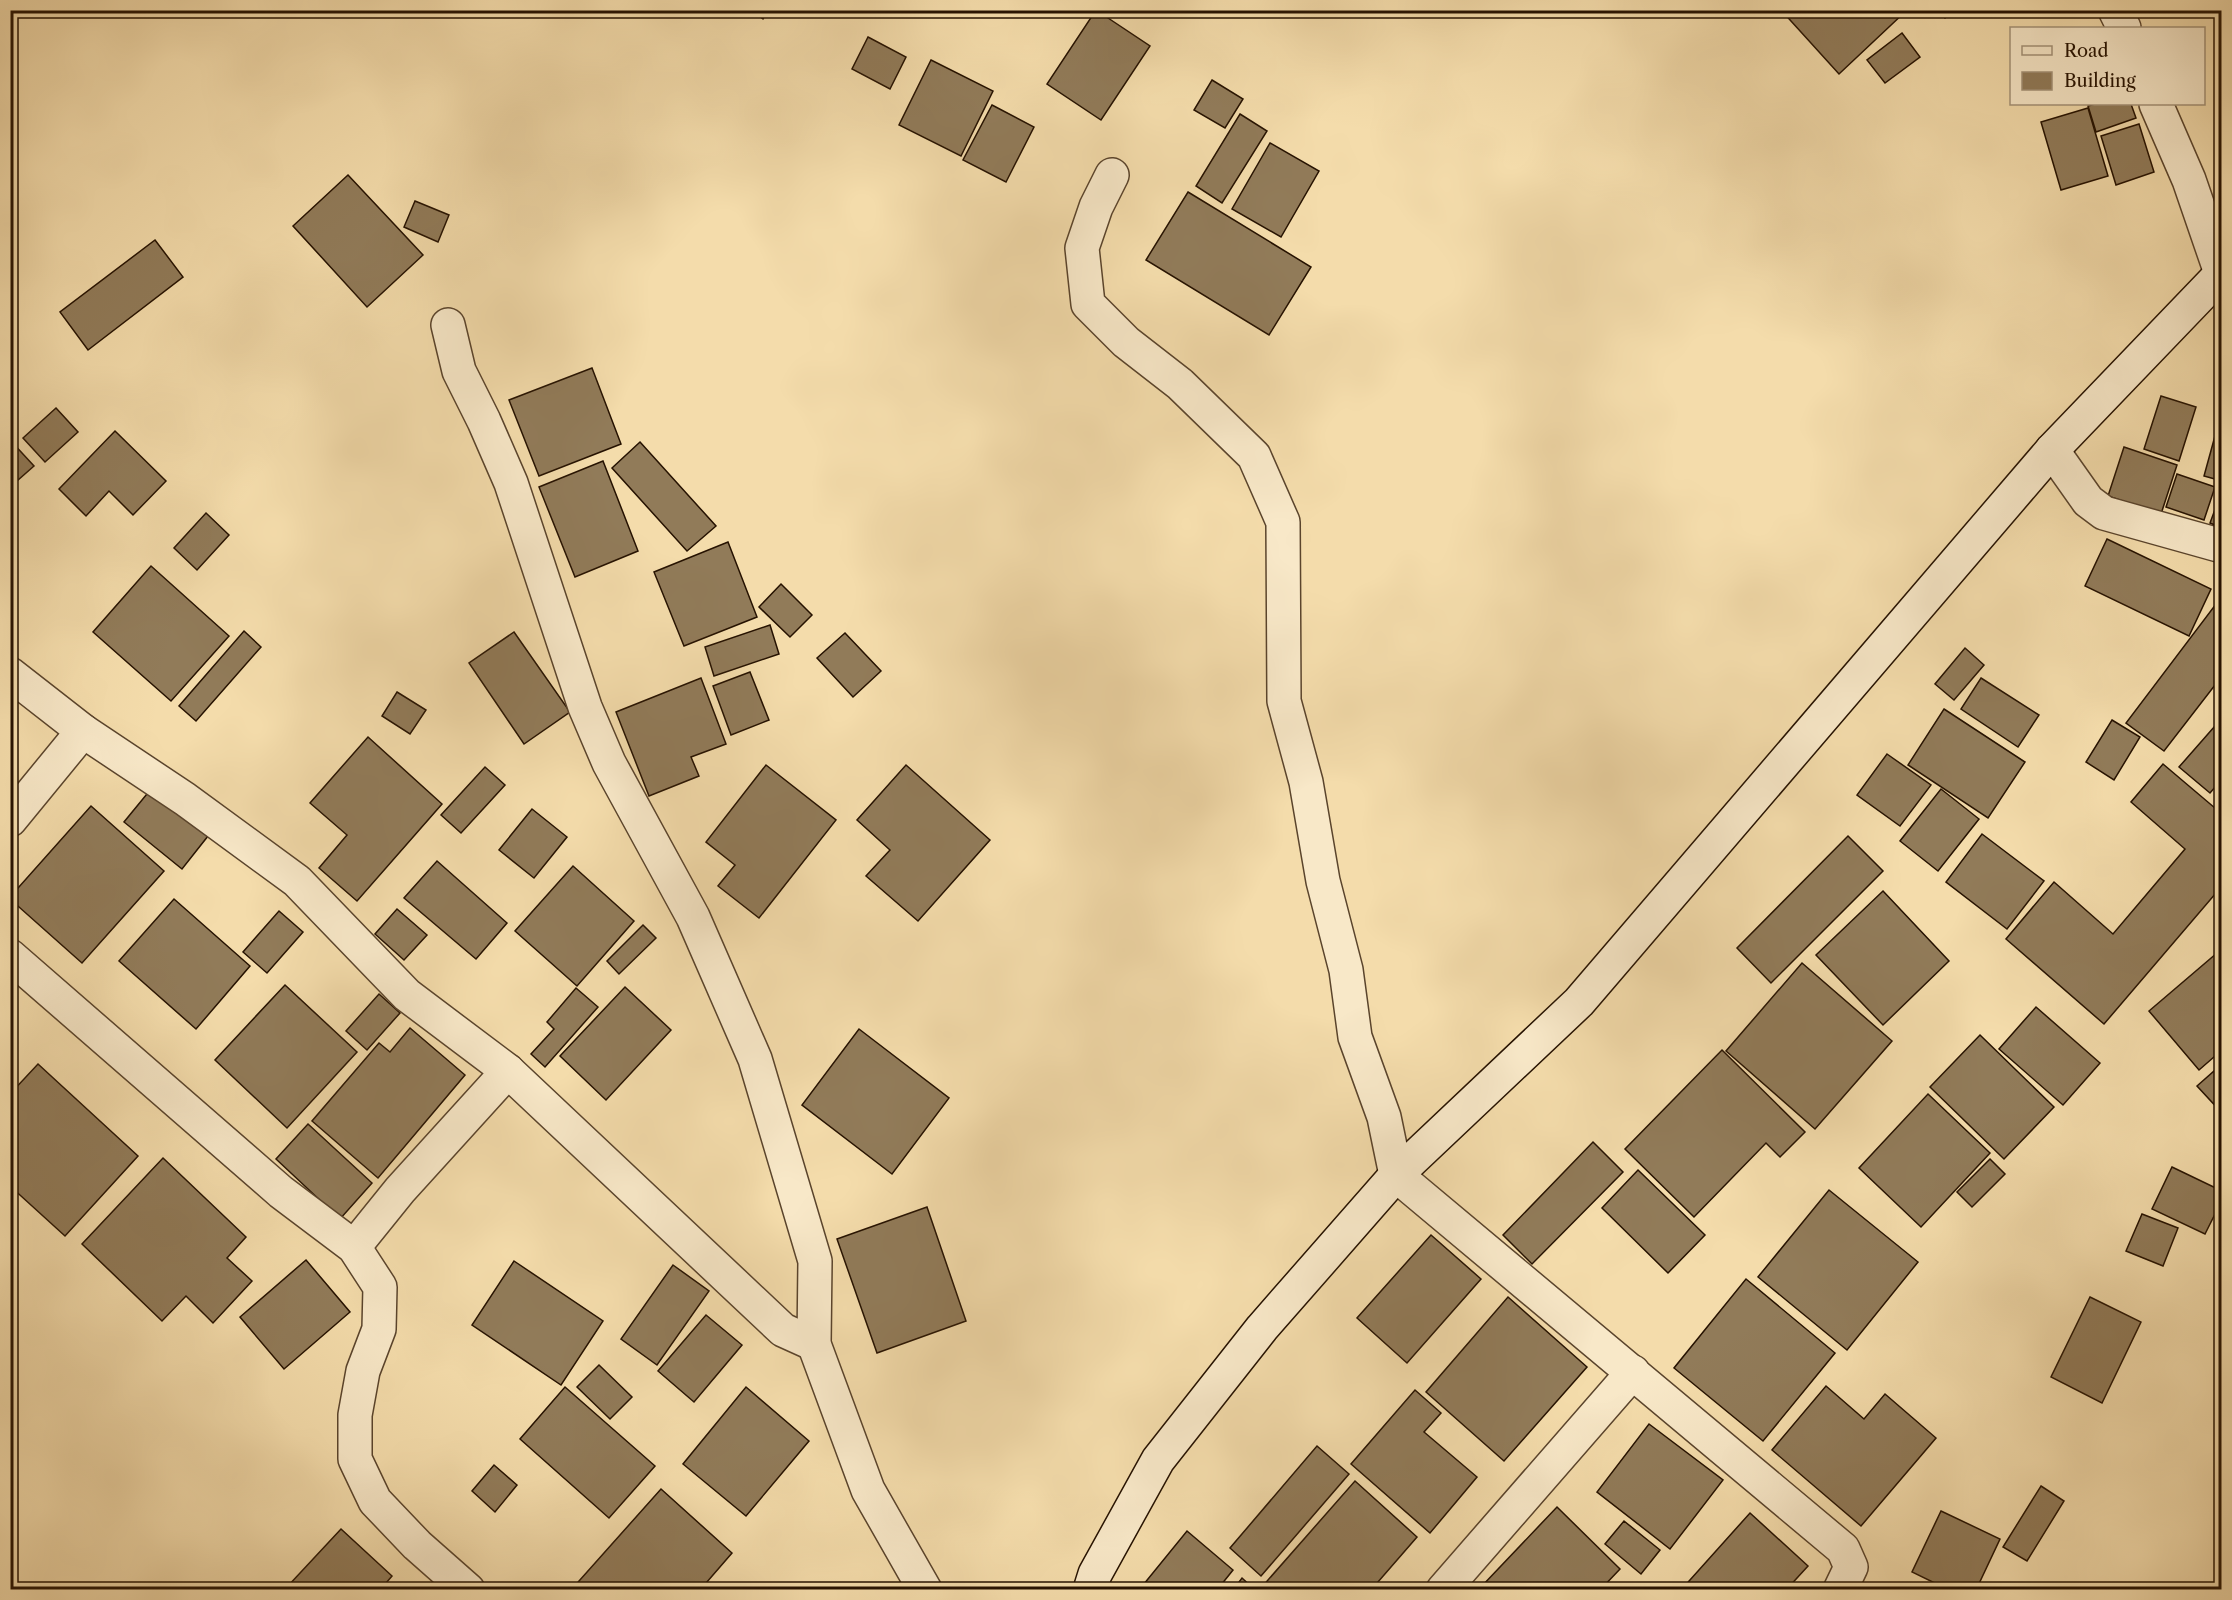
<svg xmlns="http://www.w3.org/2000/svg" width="2232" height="1600" font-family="'Libre Caslon Text',serif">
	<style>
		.building { fill: #917b59; stroke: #261201; stroke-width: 1.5 }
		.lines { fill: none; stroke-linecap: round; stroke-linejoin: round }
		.street-casing { stroke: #5a442c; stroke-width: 36 }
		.secondary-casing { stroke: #261201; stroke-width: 36 }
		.street { stroke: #f8e8c8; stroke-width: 33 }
		.secondary { stroke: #f8e8c8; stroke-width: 33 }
	</style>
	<rect width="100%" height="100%" fill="#f4dcab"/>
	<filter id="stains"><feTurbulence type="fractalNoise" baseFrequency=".00333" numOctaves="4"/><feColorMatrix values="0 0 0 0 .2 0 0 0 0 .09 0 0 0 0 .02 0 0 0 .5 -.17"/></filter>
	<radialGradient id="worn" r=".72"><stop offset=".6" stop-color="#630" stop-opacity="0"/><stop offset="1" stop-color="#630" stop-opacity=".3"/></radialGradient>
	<!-- building -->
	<g class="building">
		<path d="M751,10H768L763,19Z"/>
		<path d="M1096,10L1150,46L1101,120L1047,84Z"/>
		<path d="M1781,10H1907L1839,74Z"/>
		<path d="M1939,10H1955L1945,18Z"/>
		<path d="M1902,33L1920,57L1885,83L1867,60Z"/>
		<path d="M868,37L906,57L890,89L852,69Z"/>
		<path d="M931,60L993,91L961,156L899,125Z"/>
		<path d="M1212,80L1243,99L1225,128L1194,110Z"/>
		<path d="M2095,104H2131L2136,118L2096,132L2088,106Z"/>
		<path d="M992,105L1034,127L1006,182L963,160Z"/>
		<path d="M2088,108L2108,176L2061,190L2041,122Z"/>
		<path d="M1240,114L1267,131L1222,203L1196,186Z"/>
		<path d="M2139,124L2154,172L2116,185L2101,136Z"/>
		<path d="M1270,143L1319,171L1281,237L1232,209Z"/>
		<path d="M348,175L423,255L367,307L293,226Z"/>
		<path d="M1188,192L1311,267L1269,335L1146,260Z"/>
		<path d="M415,201L449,215L438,242L404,227Z"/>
		<path d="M155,240L183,277L88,350L60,312Z"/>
		<path d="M592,368L621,444L539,476L509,400Z"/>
		<path d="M2161,396L2196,407L2179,461L2144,449Z"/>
		<path d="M56,408L78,432L45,462L23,438Z"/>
		<path d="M2218,425L2222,426V481L2204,476Z"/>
		<path d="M115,431L166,481L133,515L109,491L86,516L59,489Z"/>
		<path d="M10,440L34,466L10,487Z"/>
		<path d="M640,442L716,526L687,551L612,468Z"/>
		<path d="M2124,447L2177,465L2161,514L2108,496Z"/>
		<path d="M603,461L638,551L575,577L539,487Z"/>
		<path d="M2177,474L2215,487L2204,520L2166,507Z"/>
		<path d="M2220,496H2222V528L2210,523Z"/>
		<path d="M206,513L229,535L197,570L174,548Z"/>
		<path d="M2107,539L2211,589L2189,636L2085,586Z"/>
		<path d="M728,542L757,617L684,646L654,572Z"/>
		<path d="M151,566L229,636L171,701L93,632Z"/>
		<path d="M781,584L812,615L790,637L759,607Z"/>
		<path d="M2216,604L2222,609V676L2164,751L2126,723Z"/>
		<path d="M770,625L779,654L714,676L705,647Z"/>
		<path d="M244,631L261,647L196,721L179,706Z"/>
		<path d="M514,632L570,712L524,744L469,663Z"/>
		<path d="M845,633L881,671L853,697L817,658Z"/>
		<path d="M1965,648L1984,665L1954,700L1935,684Z"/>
		<path d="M750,672L769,720L731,735L713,686Z"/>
		<path d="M701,678L726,744L691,757L699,776L649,796L616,712Z"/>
		<path d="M1981,678L2039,715L2018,747L1961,709Z"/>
		<path d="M397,692L426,710L410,734L382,716Z"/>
		<path d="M1944,709L2025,762L1988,818L1908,765Z"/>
		<path d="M2222,718V779L2210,793L2179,767Z"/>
		<path d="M2112,720L2140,737L2114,780L2086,762Z"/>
		<path d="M368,737L442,804L357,901L319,868L347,835L310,803Z"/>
		<path d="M1887,754L1931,785L1900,826L1857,795Z"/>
		<path d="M2163,764L2222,814V886L2104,1024L2006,939L2054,882L2113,934L2185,849L2131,802Z"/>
		<path d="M766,765L836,820L759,918L718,886L735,865L706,842Z"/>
		<path d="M906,765L990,840L918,921L866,876L890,850L857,820Z"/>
		<path d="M485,767L505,785L461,833L441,815Z"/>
		<path d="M151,789L208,836L182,869L124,822Z"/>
		<path d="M1941,789L1979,819L1938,871L1900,841Z"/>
		<path d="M91,806L164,871L82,963L10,899V897Z"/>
		<path d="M532,809L567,837L534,878L499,850Z"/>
		<path d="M1982,834L2044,881L2007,929L1946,882Z"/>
		<path d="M1848,836L1883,871L1771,983L1737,948Z"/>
		<path d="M437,861L507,923L476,959L404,898Z"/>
		<path d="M573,866L634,921L577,986L515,931Z"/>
		<path d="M1883,891L1949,961L1883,1025L1816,955Z"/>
		<path d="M174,899L250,966L196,1029L119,961Z"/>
		<path d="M397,909L427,935L404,960L375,934Z"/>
		<path d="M279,911L303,932L267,973L243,952Z"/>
		<path d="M643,925L656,938L619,974L607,961Z"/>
		<path d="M2217,953L2222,958V1050L2199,1070L2149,1011Z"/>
		<path d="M1802,963L1892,1041L1815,1129L1726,1051Z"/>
		<path d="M285,985L357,1052L287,1128L215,1060Z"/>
		<path d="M625,987L671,1030L606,1100L560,1056Z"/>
		<path d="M576,988L598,1007L545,1067L531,1054L554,1029L547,1022Z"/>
		<path d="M379,994L400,1013L367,1050L346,1031Z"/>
		<path d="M2036,1007L2100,1063L2063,1105L1999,1049Z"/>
		<path d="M410,1028L465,1075L378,1178L312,1121L379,1043L390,1052Z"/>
		<path d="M859,1029L949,1098L892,1174L802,1105Z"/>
		<path d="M1980,1035L2054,1107L2004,1159L1930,1087Z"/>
		<path d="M1722,1050L1805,1132L1780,1157L1766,1143L1694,1217L1625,1149Z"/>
		<path d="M38,1064L138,1156L65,1236L10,1186V1094Z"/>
		<path d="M2222,1064V1113L2197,1086Z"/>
		<path d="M1928,1094L1990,1153L1921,1227L1859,1168Z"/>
		<path d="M308,1124L372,1183L340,1219L276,1159Z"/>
		<path d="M1593,1142L1623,1172L1532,1264L1503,1235Z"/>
		<path d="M163,1158L246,1237L227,1258L252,1281L213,1323L186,1296L162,1321L82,1244Z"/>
		<path d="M1990,1159L2005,1174L1972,1207L1957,1192Z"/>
		<path d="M2172,1167L2222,1191V1200L2205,1234L2152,1209Z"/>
		<path d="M1638,1170L1705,1235L1668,1273L1602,1208Z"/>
		<path d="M1829,1190L1918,1262L1847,1350L1758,1277Z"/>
		<path d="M927,1207L966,1321L877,1353L837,1239Z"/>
		<path d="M2142,1214L2178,1228L2163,1266L2126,1251Z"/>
		<path d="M1431,1235L1481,1279L1407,1363L1357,1318Z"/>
		<path d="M306,1260L350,1312L284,1369L240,1317Z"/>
		<path d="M514,1261L603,1321L561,1385L472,1325Z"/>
		<path d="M673,1265L709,1291L657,1365L621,1339Z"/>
		<path d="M1746,1279L1835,1353L1763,1441L1674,1368Z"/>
		<path d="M1508,1297L1587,1367L1504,1461L1426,1392Z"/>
		<path d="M2090,1297L2141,1322L2102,1403L2051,1377Z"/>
		<path d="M706,1315L742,1345L694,1402L658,1371Z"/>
		<path d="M599,1365L632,1397L610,1419L577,1387Z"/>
		<path d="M1826,1386L1864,1419L1885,1394L1936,1438L1861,1526L1772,1450Z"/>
		<path d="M565,1387L655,1466L609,1518L520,1439Z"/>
		<path d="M746,1387L809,1441L746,1516L683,1464Z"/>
		<path d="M1415,1390L1441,1413L1424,1432L1477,1477L1430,1533L1351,1464Z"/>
		<path d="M1649,1424L1723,1480L1670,1549L1597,1492Z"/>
		<path d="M1317,1446L1349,1474L1261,1576L1230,1548Z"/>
		<path d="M494,1465L517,1485L495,1512L472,1491Z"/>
		<path d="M1355,1481L1417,1537L1371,1590H1262L1261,1588Z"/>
		<path d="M2041,1486L2064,1501L2027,1561L2003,1547Z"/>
		<path d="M661,1489L732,1553L700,1590H571Z"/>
		<path d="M1557,1507L1620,1569L1600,1590H1484L1481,1587Z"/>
		<path d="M1941,1511L2000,1539L1976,1590H1949L1912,1572Z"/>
		<path d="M1750,1513L1808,1566L1786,1590H1681Z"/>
		<path d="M1624,1521L1660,1550L1641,1574L1605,1544Z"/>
		<path d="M341,1529L392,1576L380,1590H290L287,1587Z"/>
		<path d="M1187,1531L1233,1570L1217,1590H1139Z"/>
		<path d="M1242,1578L1255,1590H1233Z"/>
	</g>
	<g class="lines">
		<defs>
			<g id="street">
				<path d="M2115,10L2124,28"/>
				<path d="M2156,104L2189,180L2221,273"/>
				<path d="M1112,175L1096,207L1082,248L1088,304L1126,342L1180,384L1254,456L1283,522L1284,701L1306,782L1323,881L1346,970L1355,1037L1384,1117L1396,1175L1843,1549L1851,1567L1840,1590"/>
				<path d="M448,325L459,371L484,421L511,483L585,707L609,763L693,917L755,1059L815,1261L814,1344L868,1490L925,1590"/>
				<path d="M2052,450L2088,501L2104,513L2222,546"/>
				<path d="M10,674L83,731L185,799L297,881L407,995L508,1071L783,1330L814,1344"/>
				<path d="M10,820L83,731"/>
				<path d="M10,956L281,1192L354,1247L380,1287L379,1329L363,1371L355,1415V1459L375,1501L417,1545L468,1590"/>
				<path d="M354,1247L400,1190L508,1071"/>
				<path d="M1443,1590L1633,1372"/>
			</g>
			<path id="secondary" d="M1090,1590L1095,1574L1158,1460L1262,1328L1396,1175L1579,1002L2052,450L2222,273"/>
		</defs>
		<!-- street casing -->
		<use href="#street" class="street-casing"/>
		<!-- secondary casing -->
		<use href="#secondary" class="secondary-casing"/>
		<!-- street -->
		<use href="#street" class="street"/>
		<!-- secondary -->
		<use href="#secondary" class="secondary"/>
	</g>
	<!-- margin -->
	<rect width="2232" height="1600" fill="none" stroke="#f4dcab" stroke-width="36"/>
	<rect x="12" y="12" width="2208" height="1576" fill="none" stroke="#261201" stroke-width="3"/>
	<rect x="18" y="18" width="2196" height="1564" fill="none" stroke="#261201" stroke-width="1.5"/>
	<!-- legend -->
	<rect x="2010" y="27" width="195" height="78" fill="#f8e8c8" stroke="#a49278" stroke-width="1.5"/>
	<rect x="2022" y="46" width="30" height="9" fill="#f8e8c8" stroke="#a49278" stroke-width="1.5"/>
	<text x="2064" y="57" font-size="18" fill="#261201">Road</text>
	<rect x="2022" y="72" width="30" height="18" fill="#917b59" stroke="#a49278" stroke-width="1.5"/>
	<text x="2064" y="87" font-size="18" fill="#261201">Building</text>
	<rect width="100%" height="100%" filter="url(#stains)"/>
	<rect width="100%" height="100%" fill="url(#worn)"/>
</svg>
